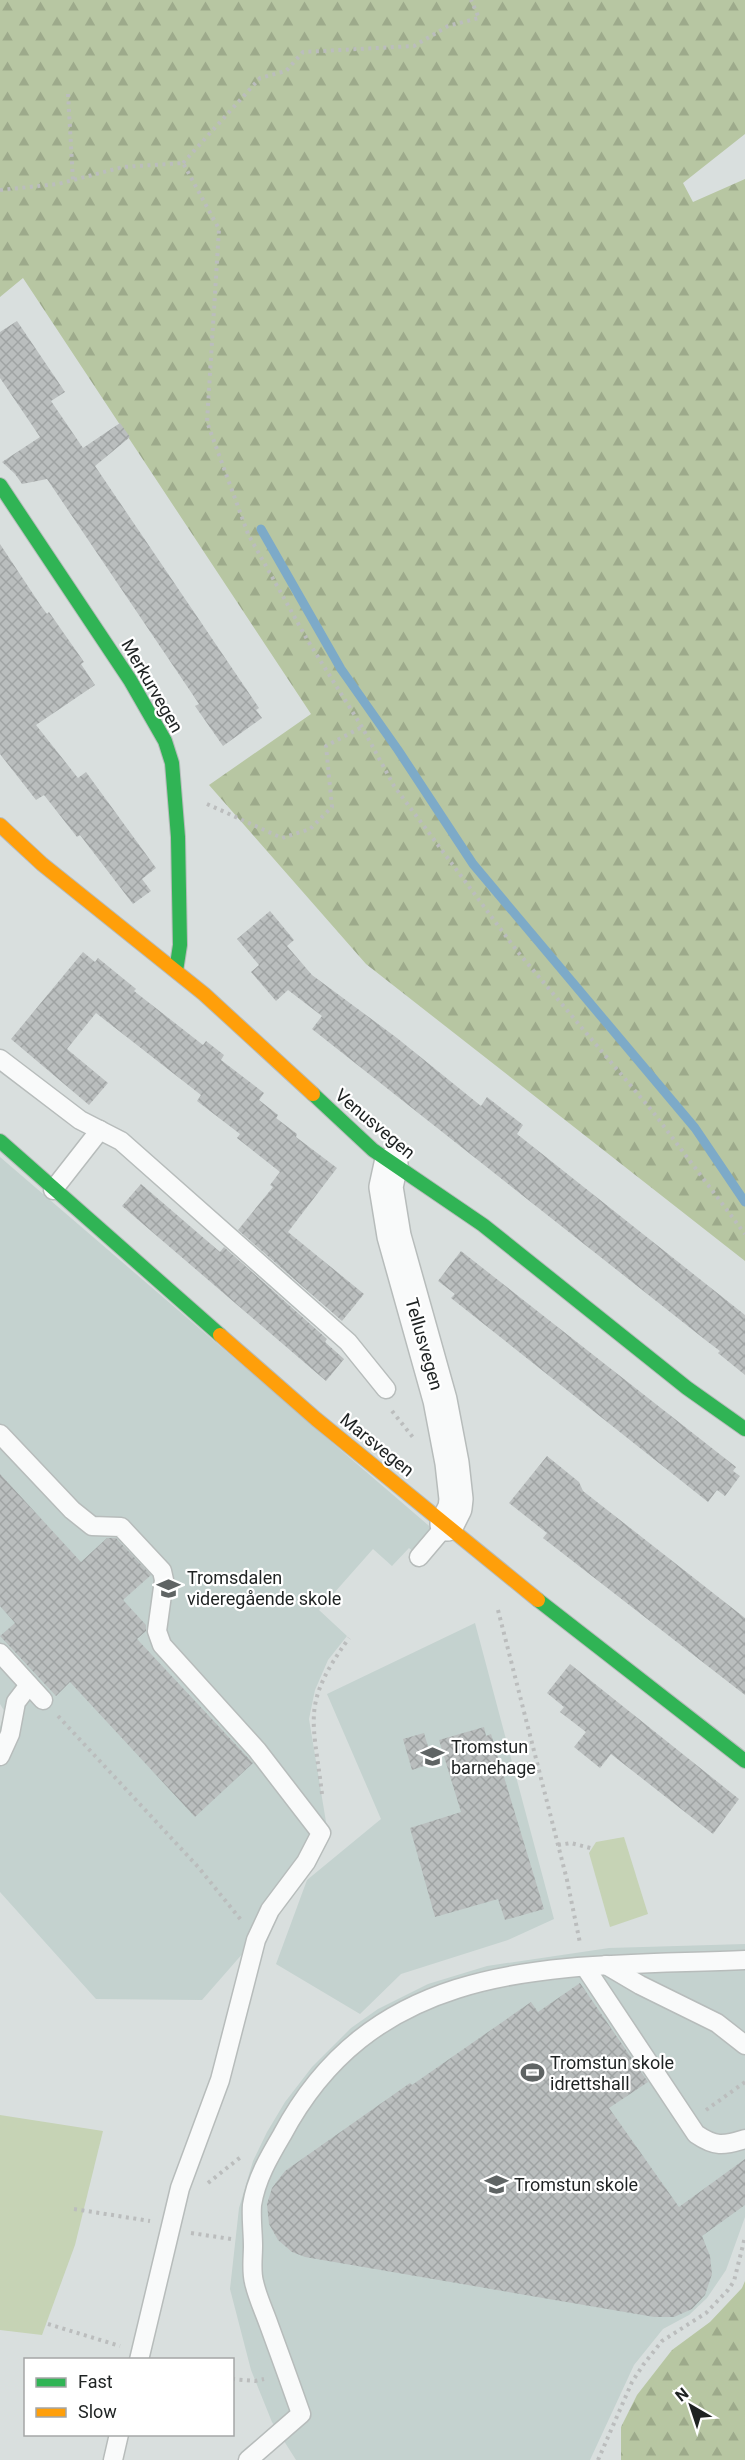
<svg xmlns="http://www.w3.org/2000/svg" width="745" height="2460" font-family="Roboto,sans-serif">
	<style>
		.built { fill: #c4d2cf }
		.forest { fill: url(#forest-firs) }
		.pitch { fill: #c6d3b5 }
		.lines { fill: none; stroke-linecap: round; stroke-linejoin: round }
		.stream { stroke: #7daac8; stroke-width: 9 }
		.building { fill: url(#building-cross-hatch) }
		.lane-casing { stroke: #b7bcbb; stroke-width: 21 }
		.street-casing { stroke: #b7bcbb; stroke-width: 36 }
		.fast-casing { stroke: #b7bcbb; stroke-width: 16 }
		.slow-casing { stroke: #b7bcbb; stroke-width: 16 }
		.path { stroke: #bbbdbd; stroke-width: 4; stroke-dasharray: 3 4.5; stroke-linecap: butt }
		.lane { stroke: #f9fafa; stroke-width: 18 }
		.street { stroke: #f9fafa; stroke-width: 33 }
		.fast { stroke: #30b455; stroke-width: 14 }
		.slow { stroke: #ff9f0a; stroke-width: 14 }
		.labels { text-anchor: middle; stroke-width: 4.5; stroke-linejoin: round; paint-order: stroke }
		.street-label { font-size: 18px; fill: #1e2222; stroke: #fff }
		.poi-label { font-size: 18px; fill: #1e2222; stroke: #fff; text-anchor: start }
	</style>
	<defs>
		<pattern id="forest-firs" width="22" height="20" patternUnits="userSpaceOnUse" patternTransform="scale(1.5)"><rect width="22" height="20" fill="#b7c6a2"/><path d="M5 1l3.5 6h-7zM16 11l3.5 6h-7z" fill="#9daa8b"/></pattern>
		<pattern id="building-cross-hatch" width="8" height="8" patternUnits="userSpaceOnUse" patternTransform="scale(1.5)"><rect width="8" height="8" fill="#babebe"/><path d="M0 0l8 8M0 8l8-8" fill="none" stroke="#9fa3a3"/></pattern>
	</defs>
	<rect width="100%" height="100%" fill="#d9dfde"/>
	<!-- built -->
	<g class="built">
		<path d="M0,1157L435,1531L422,1559L409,1548L392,1566L373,1549L319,1610L347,1636L328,1660L315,1690L309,1719L328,1834L257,1937L202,2000L96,1999L0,1892V1727L5,1712L0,1704Z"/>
		<path d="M475,1623L554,1919L508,1940L401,1974L360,2014L276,1964L307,1880L381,1819L327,1694Z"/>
		<path d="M745,1944V2217L726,2270L707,2298L689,2315L663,2329L634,2365L590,2460H296L272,2422L251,2370L230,2289L239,2208L253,2161L267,2132L285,2102L312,2067L351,2028L378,2009L428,1984L487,1966L609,1948Z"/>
	</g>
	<!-- forest -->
	<g class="forest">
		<path d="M0,0H745V134L683,183L693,202L745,179V1261L366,964L209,785L311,714L23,278L0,297Z"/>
		<path d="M745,2281V2460H621V2427L637,2395L672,2350L710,2322L742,2288Z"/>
	</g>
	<!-- pitch -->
	<g class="pitch">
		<path d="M624,1837L648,1914L610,1927L589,1853L596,1842Z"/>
		<path d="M0,2115L103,2131L75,2245L42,2335L0,2330Z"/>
	</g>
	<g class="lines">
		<!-- stream -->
		<path class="stream" d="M261,529L341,669L398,750L473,864L695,1128L745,1202"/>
	</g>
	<!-- building -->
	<g class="building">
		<path d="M17,321L65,392L51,401L83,448L120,423L130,437L95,466L259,708L256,710L262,718L223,746L195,706L199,704L47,479L22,484L15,474L2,462L40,437L0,378V332Z"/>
		<path d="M0,544L41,606L47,614L49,612L84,662L81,664L95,685L36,725L78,778L86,772L156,868L142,879L151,891L133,904L80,835L77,837L44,795L36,800L0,754Z"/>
		<path d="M270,911L294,940L287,946L312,975L397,1038L481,1106L487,1097L523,1125L517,1134L745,1315V1375L718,1353L720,1351L708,1342L312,1029L322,1016L288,990L276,1001L251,972L259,965L237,939Z"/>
		<path d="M83,952L95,962L98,958L136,989L134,991L203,1045L206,1041L224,1055L221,1060L264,1093L259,1100L278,1115L276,1118L297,1134L296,1137L337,1168L288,1232L364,1294L342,1321L238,1230L273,1187L270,1185L280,1172L237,1138L240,1134L197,1101L201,1095L96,1013L67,1049L108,1083L89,1105L11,1039Z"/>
		<path d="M141,1184L220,1252L224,1247L327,1339L325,1342L344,1359L326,1381L122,1206Z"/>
		<path d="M461,1251L736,1467L733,1471L740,1476L725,1496L717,1490L708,1502L451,1298L455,1294L438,1281Z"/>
		<path d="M547,1456L579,1482L583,1491L745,1618V1695L543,1538L547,1533L509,1503Z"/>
		<path d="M0,1474L81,1562L107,1538H116L151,1575L123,1600L146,1625V1631L137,1639L253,1763L195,1817L70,1682L56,1696L0,1636L15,1623L0,1606Z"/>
		<path d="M570,1664L739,1799L713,1834L611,1754L600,1768L574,1747L586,1732L560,1712L564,1707L547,1693Z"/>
		<path d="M484,1727L486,1736L491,1734L544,1909L505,1920L498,1899L435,1917L410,1828L461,1812L439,1740Z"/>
		<path d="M424,1733L433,1763L412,1770L403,1739Z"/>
		<path d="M580,1983L648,2082L609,2108L679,2207L745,2159V2205L702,2236L710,2256L712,2274L705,2295L692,2309L674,2317H654L305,2257L292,2252L278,2240L269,2224L267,2204L272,2188L285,2171L410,2083L412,2085L531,2002L538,2012Z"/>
	</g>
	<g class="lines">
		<defs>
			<g id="lane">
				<path d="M0,1059L80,1120L121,1141L348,1342L386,1389"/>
				<path d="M53,1190L100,1130"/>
				<path d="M0,1434L72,1510L92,1526L121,1527L162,1571L164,1580L157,1631L162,1645L257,1750L321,1833L306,1862L270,1910L256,1940L220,2080L180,2188L139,2360"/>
				<path d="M419,1557L447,1524"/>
				<path d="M0,1653L43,1700"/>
				<path d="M0,1756L10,1734L16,1702L29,1685"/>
				<path d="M606,1965L640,1985L717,2023L745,2045"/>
				<path d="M585,1967L696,2134C715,2147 723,2146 745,2139"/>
				<path d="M113,2460L119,2434"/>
				<path d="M248,2460L301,2414C291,2385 280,2355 269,2325C264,2311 257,2296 254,2282C251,2271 253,2257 253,2246C253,2233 251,2218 252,2205C256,2179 269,2157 282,2135C380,1951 566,1968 745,1960"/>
			</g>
			<path id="street" d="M391,1164L386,1187L394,1236L440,1400L452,1463L456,1499L455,1508L447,1524"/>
			<g id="fast">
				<path d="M0,485L130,680L165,741L172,763L178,837L180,945L176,971"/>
				<path d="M313,1094L373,1150L483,1225L687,1388L745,1429"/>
				<path d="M0,1141L220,1335"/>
				<path d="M538,1600L745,1761"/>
			</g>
			<g id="slow">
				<path d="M0,825L42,864L204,994L313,1094"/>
				<path d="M220,1335L316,1419L538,1600"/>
			</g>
		</defs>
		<!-- lane casing -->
		<use href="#lane" class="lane-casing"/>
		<!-- street casing -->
		<use href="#street" class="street-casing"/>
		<!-- fast casing -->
		<use href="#fast" class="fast-casing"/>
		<!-- slow casing -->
		<use href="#slow" class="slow-casing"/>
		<!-- path -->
		<g class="path">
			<path d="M68,94L73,180"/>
			<path d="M183,163L260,78L286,71L303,52L414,46L448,26L479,18L471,0"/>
			<path d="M0,190L58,184L123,167L183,163L219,229L207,422L248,534L308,641L362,727L394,786L517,951L653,1112L745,1234"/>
			<path d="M207,804L282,838L310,829L332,807L326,746L362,727"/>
			<path d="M392,1411L415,1440"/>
			<path d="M498,1610L567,1880L580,1943"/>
			<path d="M58,1716L199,1868L241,1920"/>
			<path d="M322,1794C313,1717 301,1705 349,1638"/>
			<path d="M558,1845L571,1843L594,1849"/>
			<path d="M706,2110L745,2082"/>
			<path d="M208,2183L242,2156"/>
			<path d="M74,2209L150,2221"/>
			<path d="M191,2233L231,2239"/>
			<path d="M48,2324L120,2346"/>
			<path d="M232,2379L255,2381L264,2379"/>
			<path d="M598,2460L632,2382L643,2365L662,2341L706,2313L728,2290L734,2281L745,2237"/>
		</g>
		<!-- lane -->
		<use href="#lane" class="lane"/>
		<!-- street -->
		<use href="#street" class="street"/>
		<!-- fast -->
		<use href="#fast" class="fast"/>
		<!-- slow -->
		<use href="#slow" class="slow"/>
	</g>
	<!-- icons -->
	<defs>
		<symbol id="school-bare" viewBox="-9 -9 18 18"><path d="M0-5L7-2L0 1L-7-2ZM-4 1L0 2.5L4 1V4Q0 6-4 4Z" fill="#5f6464" stroke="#fff" stroke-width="2.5" paint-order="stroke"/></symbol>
		<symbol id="stadium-bare" viewBox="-9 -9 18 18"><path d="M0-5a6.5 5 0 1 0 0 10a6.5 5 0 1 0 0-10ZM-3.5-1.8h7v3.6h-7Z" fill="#5f6464" stroke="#fff" stroke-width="2.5" paint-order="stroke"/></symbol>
	</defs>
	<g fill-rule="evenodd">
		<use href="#school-bare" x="152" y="1572" width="33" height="33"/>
		<use href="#school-bare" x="416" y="1740" width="33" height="33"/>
		<use href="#stadium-bare" x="516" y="2056" width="33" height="33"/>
		<use href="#school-bare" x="480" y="2168" width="33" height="33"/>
	</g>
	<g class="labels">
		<!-- street labels -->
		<g class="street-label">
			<text transform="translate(152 686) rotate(60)" y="6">Merkurvegen</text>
			<text transform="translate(375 1124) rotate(40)" y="6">Venusvegen</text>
			<text transform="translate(424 1344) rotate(74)" y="6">Tellusvegen</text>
			<text transform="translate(377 1445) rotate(39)" y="6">Marsvegen</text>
		</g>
		<!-- poi labels -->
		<g class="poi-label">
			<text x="187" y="1584">Tromsdalen<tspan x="187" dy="21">videregående skole</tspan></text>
			<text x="451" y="1753">Tromstun<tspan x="451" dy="21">barnehage</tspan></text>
			<text x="550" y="2069">Tromstun skole<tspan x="550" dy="21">idrettshall</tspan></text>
			<text x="514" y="2191">Tromstun skole</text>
		</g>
	</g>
	<!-- legend -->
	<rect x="24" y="2358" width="210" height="78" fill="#ffffff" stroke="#a5a7a7" stroke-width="1.5"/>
	<rect x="36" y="2378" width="30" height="9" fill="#30b455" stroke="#a5a7a7" stroke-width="1.5"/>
	<text x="78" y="2388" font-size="18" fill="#1e2222">Fast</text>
	<rect x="36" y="2408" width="30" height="9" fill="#ff9f0a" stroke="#a5a7a7" stroke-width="1.5"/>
	<text x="78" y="2418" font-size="18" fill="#1e2222">Slow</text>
	<!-- north arrow -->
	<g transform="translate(691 2406) rotate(321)" stroke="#ffffff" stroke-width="4.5" paint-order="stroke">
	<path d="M0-4.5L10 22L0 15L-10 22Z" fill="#1e2222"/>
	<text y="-9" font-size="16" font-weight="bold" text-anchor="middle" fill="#1e2222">N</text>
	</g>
</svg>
